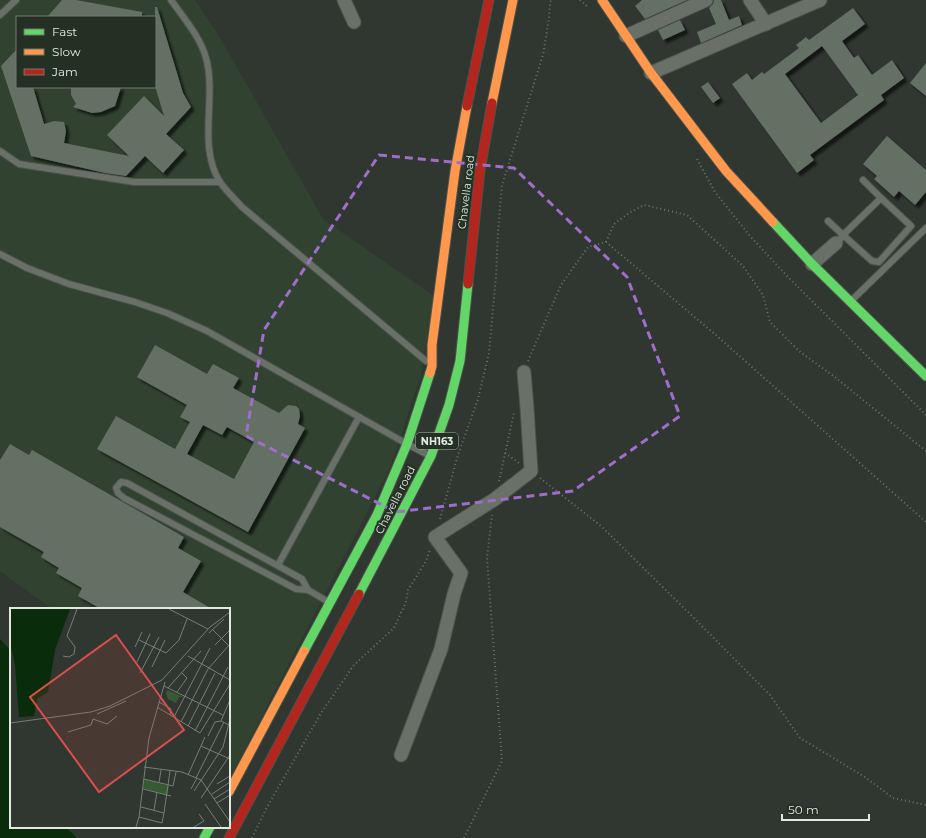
<svg xmlns="http://www.w3.org/2000/svg" width="926" height="838" font-family="Montserrat,sans-serif">
	<style>
		.built { fill: #324231; fill-rule: evenodd }
		.water { fill: #092d0a }
		.building { fill: #637063; fill-rule: evenodd; filter: url(#shadow) }
		.lines { fill: none; stroke-linecap: round; stroke-linejoin: round }
		.lane-casing { stroke: #4d524d; stroke-width: 8 }
		.street-casing { stroke: #4d524d; stroke-width: 15 }
		.fast-casing { stroke: #4d524d; stroke-width: 11 }
		.slow-casing { stroke: #4d524d; stroke-width: 11 }
		.jam-casing { stroke: #4d524d; stroke-width: 11 }
		.path { stroke: #6d736c; stroke-width: 2; stroke-dasharray: 1 3; stroke-linecap: butt }
		.lane { stroke: #687067; stroke-width: 6 }
		.street { stroke: #687067; stroke-width: 13 }
		.fast { stroke: #63d668; stroke-width: 9 }
		.slow { stroke: #ff974d; stroke-width: 9 }
		.jam { stroke: #b3261e; stroke-width: 9 }
		.marked { fill: none; stroke: #9f6ecb; stroke-width: 3; stroke-dasharray: 8 5; stroke-linejoin: round }
		.labels { text-anchor: middle; stroke-width: 4; stroke-linejoin: round; paint-order: stroke }
		.shield { fill: #233023; stroke: #a8b2a7; stroke-width: 1 }
		.shield-label { font-size: 10px; font-weight: bold; fill: #e1e9e0 }
		.street-label { font-size: 11px; fill: #e1e9e0; stroke: #233023 }
		.inset-road { fill: none; stroke: #777e76; stroke-width: 1 }
		.view { fill: #d84f4d; fill-opacity: 0.15; stroke: #d84f4d; stroke-width: 2 }
		.inset-edge { fill: none; stroke: #e1e9e0; stroke-width: 2 }
	</style>
	<defs>
		<filter id="shadow"><feDropShadow dx="3.5" dy="3.5" stdDeviation="1" flood-color="#0009"/></filter>
	</defs>
	<rect width="100%" height="100%" fill="#303630"/>
	<!-- built -->
	<path class="built" d="M0,0H195L219,36L323,219L434,296L421,375L391,466L229,780V609H52L0,571ZM17,17H155V87H17Z"/>
	<!-- water -->
	<path class="water" d="M0,639L11,651V827H66L77,838H0Z"/>
	<!-- building -->
	<g class="building">
		<path d="M62,0H76L142,12V17H47Z"/>
		<path d="M642,0H687L645,19L635,6Z"/>
		<path d="M714,0H721L729,20L739,16L742,25L701,43L697,32L716,24L709,8L713,4Z"/>
		<path d="M155,7H157L183,93L191,107L166,134L184,150L163,173L145,156L126,176L105,173L31,156L1,66L17,49V87H33L44,124L54,121L64,122L66,131L64,143L129,156L107,135L144,96L164,116L155,86Z"/>
		<path d="M853,8L865,24L842,41L854,58L858,55L872,75L892,60L904,78L881,95L884,100L810,155L814,160L797,173L732,84L747,73L752,80L762,72L764,74L799,48L796,45L806,37L809,40ZM822,46L858,95L821,123L785,74Z"/>
		<path d="M680,20L685,30L663,40L658,30Z"/>
		<path d="M926,63V96L910,83Z"/>
		<path d="M708,82L720,98L713,103L701,87Z"/>
		<path d="M71,87H121L115,106L101,112L92,113L73,107L76,104L71,95Z"/>
		<path d="M887,136L926,170V192L915,205L899,191L894,197L874,179L877,176L863,164Z"/>
		<path d="M155,345L207,374L213,364L239,378L233,388L279,413L288,405L296,406L299,409L300,416L298,424L305,428L248,532L97,449L116,416L175,449L190,422L180,417L187,405L137,377ZM203,425L222,435L227,427L254,442L234,479L187,454Z"/>
		<path d="M10,444L29,455L32,450L184,537L178,548L201,561L183,592L212,609H101L78,596L82,588L56,573L59,568L41,557L44,552L0,527V460Z"/>
	</g>
	<g class="lines">
		<defs>
			<g id="lane">
				<path d="M171,0C183,17 201,38 206,58C217,97 197,146 220,182C226,191 235,199 242,207L426,361"/>
				<path d="M0,15L16,0"/>
				<path d="M0,151L19,164L134,182H220"/>
				<path d="M863,180L881,198"/>
				<path d="M881,198L911,226L879,262L872,261L843,235Z"/>
				<path d="M828,221L843,235L841,238"/>
				<path d="M0,254L27,268L69,284L135,302L167,313L207,331L407,444L428,455"/>
				<path d="M851,301L926,228"/>
				<path d="M278,565L359,417"/>
				<path d="M308,590L302,579L127,483L121,482L116,488L118,493L124,498L296,589L308,590L327,601"/>
			</g>
			<g id="street">
				<path d="M344,0L354,22"/>
				<path d="M750,0L766,24"/>
				<path d="M626,36L706,0"/>
				<path d="M651,73L820,0"/>
				<path d="M812,264L836,243"/>
				<path d="M401,755L441,649L454,594L461,573L435,537L495,499L531,471L527,408L524,372"/>
			</g>
			<g id="fast">
				<path d="M773,222L812,264L926,376"/>
				<path d="M359,594L431,456L449,405L460,361L468,284"/>
				<path d="M304,651L377,515L407,444L430,373"/>
				<path d="M204,838L210,827"/>
			</g>
			<g id="slow">
				<path d="M602,0L651,73L726,171L773,222"/>
				<path d="M492,103L513,0"/>
				<path d="M430,373L432,366V345L455,171L467,106"/>
				<path d="M229,792L304,651"/>
			</g>
			<g id="jam">
				<path d="M467,106L489,0"/>
				<path d="M468,284L480,170L492,103"/>
				<path d="M229,838L359,594"/>
			</g>
		</defs>
		<!-- lane casing -->
		<use href="#lane" class="lane-casing"/>
		<!-- street casing -->
		<use href="#street" class="street-casing"/>
		<!-- fast casing -->
		<use href="#fast" class="fast-casing"/>
		<!-- slow casing -->
		<use href="#slow" class="slow-casing"/>
		<!-- jam casing -->
		<use href="#jam" class="jam-casing"/>
		<!-- path -->
		<g class="path">
			<path d="M580,0L589,8"/>
			<path d="M697,159L715,192L750,236L786,275L926,415"/>
			<path d="M606,242L614,224L629,213L644,205L687,215L743,266L763,295L770,322L799,351L836,378L926,451"/>
			<path d="M528,361L561,285L588,247L606,242L717,336L926,522"/>
			<path d="M505,453L519,463"/>
			<path d="M540,478L601,526L690,614L770,695L800,738L865,777L893,798L926,805"/>
			<path d="M499,481L514,413"/>
			<path d="M440,519L458,455L478,399L489,353L496,276L498,231L502,185L543,55L549,18L550,2L552,0"/>
			<path d="M252,838L266,809L321,713L354,665L394,628L406,602L408,590L426,561L430,550"/>
			<path d="M464,838L502,761L487,558L492,515"/>
		</g>
		<!-- lane -->
		<use href="#lane" class="lane"/>
		<!-- street -->
		<use href="#street" class="street"/>
		<!-- fast -->
		<use href="#fast" class="fast"/>
		<!-- slow -->
		<use href="#slow" class="slow"/>
		<!-- jam -->
		<use href="#jam" class="jam"/>
	</g>
	<!-- marked area -->
	<path class="marked" d="M379,155L514,168L627,277L680,416L573,491L396,512L246,436L264,330Z"/>
	<g class="labels">
		<!-- shield labels -->
		<rect class="shield" x="416" y="433" width="42" height="16" rx="3"/>
		<g class="shield-label">
			<text x="437" y="445">NH163</text>
		</g>
		<!-- street labels -->
		<g class="street-label">
			<text transform="translate(466 192) rotate(-83)" y="4">Chavella road</text>
			<text transform="translate(395 500) rotate(-63)" y="4">Chavella road</text>
		</g>
	</g>
	<!-- overview -->
	<g transform="translate(10 608)">
		<rect width="220" height="220" fill="#303630"/>
		<path d="M157,82L174,89H169L166,95L158,91L156,86ZM134,171L159,178L157,187L133,180Z" fill="#375a35"/>
		<path d="M0,1H60L45,42L38,84L27,91L24,108L9,109L5,57L0,34Z" fill="#092d0a"/>
		<path class="inset-road" d="M159,1L198,21M203,22L220,39M199,25L214,11M129,32L156,45L169,32L177,11M205,37L220,22M125,39L132,24M53,48L59,49L64,46L65,39L57,28L67,1M178,48L220,72M127,54L140,26M142,59L155,32M130,65L149,29M154,78L213,107M158,80L191,43M167,84L177,70L172,65M149,94L161,101L160,107M147,99L190,125L220,76M87,106L116,93M164,109L200,40M211,113L220,92M171,114L198,61L220,36M0,115L81,104L100,98L152,72L200,19L220,4M178,118L205,65M185,123L218,59M58,124L81,117L83,111L97,116L107,108M198,128L205,114L211,113L219,117M191,138L220,151M134,159L172,164L191,172L220,214M178,167L195,129M186,170L214,114M134,171L163,178L166,164M149,175L151,162M207,176L220,168M133,181L161,188M181,181L187,170M184,183L213,139L220,111M202,186L220,174M191,190L220,147M204,191L220,181M207,195L220,187M195,196L211,219M144,202L147,184M154,205L160,163M129,209L152,215L154,205L131,199M126,219L129,209L139,130L155,74M184,219L194,213L189,206"/>
		<path class="view" d="M106,27L174,122L89,184L20,89Z"/>
		<rect width="220" height="220" class="inset-edge"/>
	</g>
	<!-- legend -->
	<rect x="16" y="16" width="140" height="72" fill="#233023" stroke="#6f7a6f"/>
	<rect x="24" y="29" width="20" height="6" fill="#63d668" stroke="#6f7a6f"/>
	<text x="52" y="36" font-size="12" fill="#e1e9e0">Fast</text>
	<rect x="24" y="49" width="20" height="6" fill="#ff974d" stroke="#6f7a6f"/>
	<text x="52" y="56" font-size="12" fill="#e1e9e0">Slow</text>
	<rect x="24" y="69" width="20" height="6" fill="#b3261e" stroke="#6f7a6f"/>
	<text x="52" y="76" font-size="12" fill="#e1e9e0">Jam</text>
	<!-- scale -->
	<path d="M782 814v6h87v-6" fill="none" stroke="#e1e9e0" stroke-width="2"/>
	<text x="788" y="814" font-size="12" fill="#e1e9e0" stroke="#233023" stroke-width="3" paint-order="stroke">50 m</text>
</svg>
